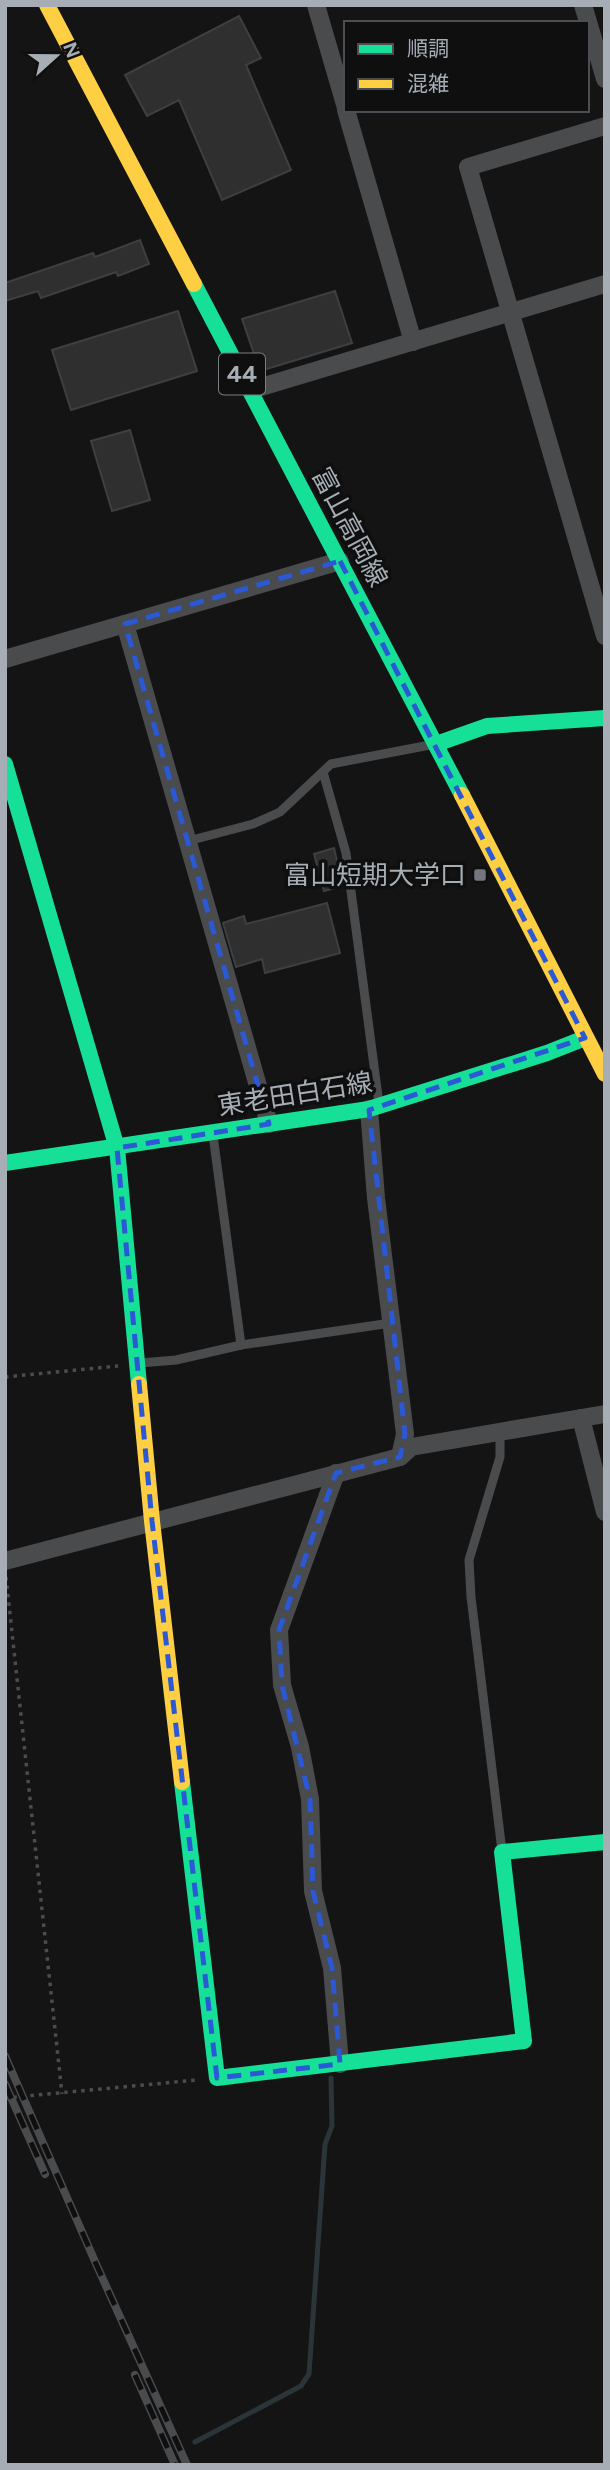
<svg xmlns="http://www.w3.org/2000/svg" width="610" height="2470" font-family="Figtree,'Noto Sans JP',sans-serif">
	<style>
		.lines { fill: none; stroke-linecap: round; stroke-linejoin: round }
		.stream { stroke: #2b3539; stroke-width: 5 }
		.building { fill: #2f2f30; stroke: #3d3f41; stroke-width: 2 }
		.path { stroke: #4a4c4f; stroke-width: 3.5; stroke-dasharray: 3.5 5; stroke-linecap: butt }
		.lane { stroke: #494b4d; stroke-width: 9 }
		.street { stroke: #494b4d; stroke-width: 18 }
		.fast { stroke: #16e098; stroke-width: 16 }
		.slow { stroke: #ffcf43; stroke-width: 16 }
		.rail-casing { stroke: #494b4d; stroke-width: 8 }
		.rail { stroke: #0f0f10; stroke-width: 5; stroke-dasharray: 16; stroke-linecap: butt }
		.marked { fill: none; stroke: #2b58d4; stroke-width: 5; stroke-dasharray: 14 9; stroke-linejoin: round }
		.poi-dot { fill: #73777d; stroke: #0f0f10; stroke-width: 2.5 }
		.labels { text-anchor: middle; stroke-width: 7; stroke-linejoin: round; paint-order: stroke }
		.shield { fill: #0f0f10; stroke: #797e84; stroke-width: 2 }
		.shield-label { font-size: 24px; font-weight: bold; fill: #a6adb5 }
		.street-label { font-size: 26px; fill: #a6adb5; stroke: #0f0f10 }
		.poi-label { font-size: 26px; fill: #a6adb5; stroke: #0f0f10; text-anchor: end }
	</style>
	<rect width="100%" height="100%" fill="#141415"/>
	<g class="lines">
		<!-- stream -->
		<path class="stream" d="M195,2442L301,2386L309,2374L325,2144L332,2126L331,2078"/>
	</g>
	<!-- building -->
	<g class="building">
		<path d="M239,16L261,58L246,65L291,170L222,200L179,100L147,116L125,75Z"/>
		<path d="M140,240L149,264L118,276L116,272L41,298L38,291L5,301V283L93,253L95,257Z"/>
		<path d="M335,291L352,343L260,371L242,319Z"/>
		<path d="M178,311L197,371L71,410L52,350Z"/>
		<path d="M130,430L150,500L112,511L91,441Z"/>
		<path d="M334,848L343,886L324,891L314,854Z"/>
		<path d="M327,903L340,953L265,973L262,959L236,967L223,923L244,916L246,924Z"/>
	</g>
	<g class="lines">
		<!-- path -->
		<g class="path">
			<path d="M5,1377L118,1366"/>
			<path d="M6,1577L62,2094"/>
			<path d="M5,2098L197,2080"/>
		</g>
		<!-- lane -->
		<g class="lane">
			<path d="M323,772L346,853L379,1104"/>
			<path d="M188,841L253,824L280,812L331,764L430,745"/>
			<path d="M241,1345L391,1323"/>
			<path d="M140,1363L176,1360L241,1345L213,1135"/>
			<path d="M500,1432V1457L469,1560L471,1597L502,1851"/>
		</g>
		<!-- street -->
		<g class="street">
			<path d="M316,5L346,108"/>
			<path d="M583,5L605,79"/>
			<path d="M346,110L413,342"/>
			<path d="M605,126L468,167L605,636"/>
			<path d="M251,390L605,284"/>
			<path d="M125,624L269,1124"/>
			<path d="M5,659L340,561"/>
			<path d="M369,1109L376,1198L405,1434L400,1457"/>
			<path d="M581,1418L605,1512"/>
			<path d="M336,1473L279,1630L282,1685L300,1747L310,1799L313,1891L332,1968L340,2064"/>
			<path d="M5,1561L400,1457L411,1447L605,1414"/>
		</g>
		<!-- fast -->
		<g class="fast">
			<path d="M194,284L462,795"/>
			<path d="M436,744L487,726L605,718"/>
			<path d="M5,764L117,1148L139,1384"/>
			<path d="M5,1163L369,1109L547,1053L585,1038"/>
			<path d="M182,1782L217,2078L524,2041L502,1852L605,1842"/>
		</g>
		<!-- slow -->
		<g class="slow">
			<path d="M47,5L194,284"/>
			<path d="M462,795L605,1074"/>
			<path d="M139,1384L152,1521L182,1782"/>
		</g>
		<defs>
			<g id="rail">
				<path d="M5,2056L97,2266L187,2465"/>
				<path d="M5,2084L45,2174"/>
				<path d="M135,2375L175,2465"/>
			</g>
		</defs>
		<!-- rail casing -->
		<use href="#rail" class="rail-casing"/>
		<!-- rail -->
		<use href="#rail" class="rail"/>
	</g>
	<!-- marked area -->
	<path class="marked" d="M340,561L585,1038L369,1110L405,1434L400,1457L336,1473L279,1630L282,1685L310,1799L313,1891L332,1968L340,2064L217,2078L152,1521L117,1148L269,1124L125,624Z"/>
	<!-- markers -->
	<rect class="poi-dot" x="473" y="868" width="14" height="14" rx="3.5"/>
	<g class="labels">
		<!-- shield labels -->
		<rect class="shield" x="219" y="353.5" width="46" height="41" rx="5"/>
		<g class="shield-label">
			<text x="242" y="382">44</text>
		</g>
		<!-- street labels -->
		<g class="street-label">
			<text transform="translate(350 527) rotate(62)" y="9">富山高岡線</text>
			<text transform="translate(295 1094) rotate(-9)" y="9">東老田白石線</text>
		</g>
		<!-- poi labels -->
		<g class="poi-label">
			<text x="466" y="884">富山短期大学口</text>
		</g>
	</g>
	<!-- border -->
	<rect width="610" height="2470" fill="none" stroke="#a6adb5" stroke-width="14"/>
	<!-- legend -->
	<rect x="344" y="21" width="245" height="91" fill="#0f0f10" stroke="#4b4e52" stroke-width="2"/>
	<rect x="358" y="44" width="35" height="10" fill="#16e098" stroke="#4b4e52" stroke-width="2"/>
	<text x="407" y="56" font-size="21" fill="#a6adb5">順調</text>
	<rect x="358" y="79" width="35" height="10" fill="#ffcf43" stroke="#4b4e52" stroke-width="2"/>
	<text x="407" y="91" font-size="21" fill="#a6adb5">混雑</text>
	<!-- north arrow -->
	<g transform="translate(56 56) rotate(69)" stroke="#0f0f10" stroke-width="5" paint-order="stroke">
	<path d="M0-5L12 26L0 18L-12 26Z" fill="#a6adb5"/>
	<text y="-10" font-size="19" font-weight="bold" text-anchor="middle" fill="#a6adb5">N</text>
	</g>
</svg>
